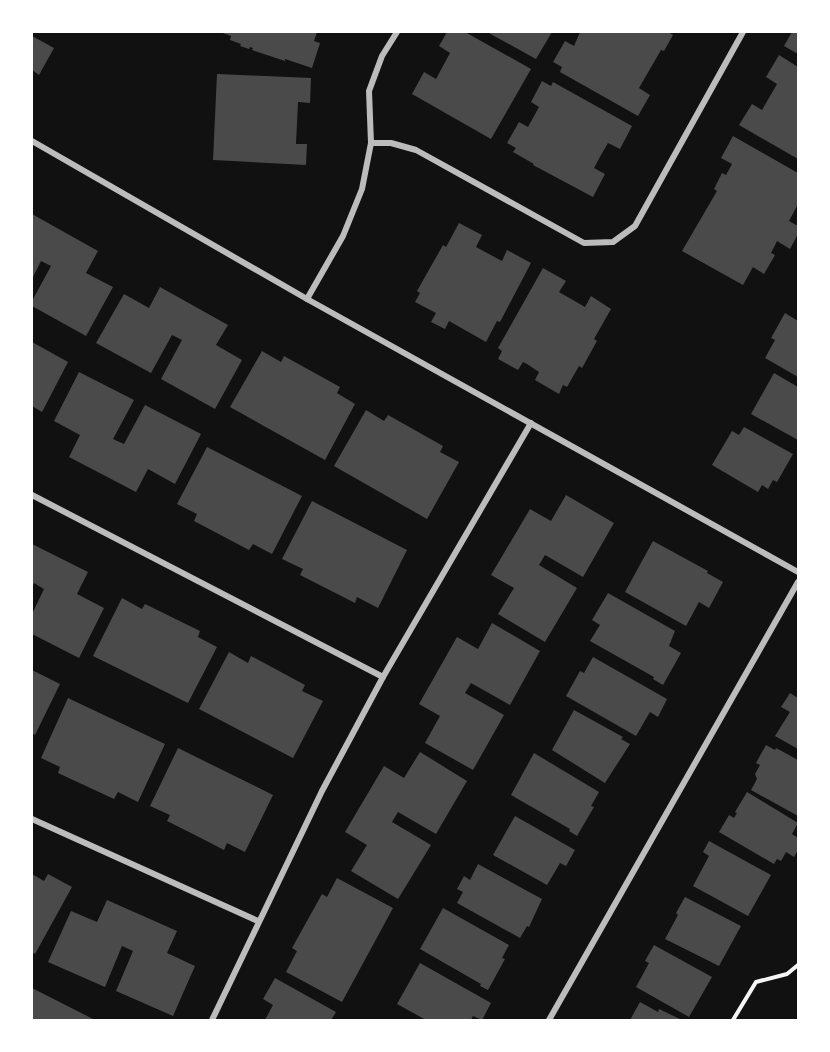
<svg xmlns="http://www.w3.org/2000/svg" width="830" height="1052" font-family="Signika,sans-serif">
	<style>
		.building { fill: #4a4a4a }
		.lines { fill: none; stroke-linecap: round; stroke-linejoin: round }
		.path { stroke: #f5f5f5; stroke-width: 4 }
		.minor { stroke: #bcbcbc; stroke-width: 6 }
	</style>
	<rect width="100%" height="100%" fill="#111"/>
	<!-- building -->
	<g class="building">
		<path d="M220,32H317L314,41L320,43L312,68L285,59V61L252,50L253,48L250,47L249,49L240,46L241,44L230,40L231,36Z"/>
		<path d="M447,32H465L531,69L491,139L412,94L424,72L436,79L450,53L439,46Z"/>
		<path d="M487,32H552L536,59Z"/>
		<path d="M580,32H671L670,33L673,35L664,51L661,50L639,88L650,95L638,116L560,72L562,67L553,62L565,41L574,46Z"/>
		<path d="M792,32H798V54L784,46Z"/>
		<path d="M32,36L54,48L39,75L32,70Z"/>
		<path d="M779,55L798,67V159L739,125L752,104L762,110L777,84L766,77Z"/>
		<path d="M217,74L311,78L310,103L298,102L296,144H307L306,165L213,160Z"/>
		<path d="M542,81L551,86L553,82L632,126L620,149L608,143L601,155L594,168L605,174L593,197L533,165L534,164L513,152L516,148L507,143L519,122L528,127L539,107L531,102Z"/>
		<path d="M733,136L798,173V204L789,221L798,226V234L790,249L777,241L771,253L775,255L764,274L753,267L743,285L682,251L717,191L714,189L722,173L726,175L732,164L721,158Z"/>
		<path d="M32,214L98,251L86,273L113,287L86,336L32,306V301L51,266L41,261L32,279Z"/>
		<path d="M459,223L482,235L476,247L502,261L507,250L531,263L500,322L497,321L486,342L449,321L445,329L431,322L436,313L415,302L420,293L417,291L443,245L446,247Z"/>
		<path d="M543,268L566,281L559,292L585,307L591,296L611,309L594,339L597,341L582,368L579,366L567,387L563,385L559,394L535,380L539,372L527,364L523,362L518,370L498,359L502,351L498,348Z"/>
		<path d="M160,287L228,325L216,345L242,360L215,409L161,379L182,340L172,335L151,373L96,343L124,294L149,308Z"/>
		<path d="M785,313L798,321V377L765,358L775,340L771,338Z"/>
		<path d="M32,342L68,362L42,412L32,406Z"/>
		<path d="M262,351L281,362L284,356L340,387L337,393L355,404L325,460L230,407Z"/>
		<path d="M79,372L134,400L113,439L124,444L145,405L201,434L175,484L148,469L136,492L69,457L80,435L54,421Z"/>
		<path d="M774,373L798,387V440L751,414Z"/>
		<path d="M366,410L384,421L388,415L443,446L440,452L459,462L427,519L334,466Z"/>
		<path d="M744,427L793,454L777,482L773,480L768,489L762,485L758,492L712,465L732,431L739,435Z"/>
		<path d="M207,447L302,496L272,554L253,544L249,550L194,521L197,514L177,504Z"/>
		<path d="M566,495L614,523L583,577L545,555L539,565L577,588L545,642L498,614L514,588L491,575L530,509L551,521Z"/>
		<path d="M312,501L407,550L378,608L357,597L355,603L300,575L303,569L282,559Z"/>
		<path d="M653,541L708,571L707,573L723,582L709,608L699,602L686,626L625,592Z"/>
		<path d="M32,544L88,572L77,594L104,608L79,658L32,634V614L44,589L34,583L32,588Z"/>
		<path d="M608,593L675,631L669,646L681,653L663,685L653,679L654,677L590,641L600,625L592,620Z"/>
		<path d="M122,598L142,609L145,604L200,631L198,637L217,647L188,703L93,656Z"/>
		<path d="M492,623L540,651L510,705L471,683L465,693L504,715L473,770L425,743L440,716L419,704L457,637L478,649Z"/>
		<path d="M229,652L248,663L251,656L305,685L302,691L323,701L293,758L199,709Z"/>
		<path d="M593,657L667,699L658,717L650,712L636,736L566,696L580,671L584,673Z"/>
		<path d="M32,670L60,684L35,735L32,733Z"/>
		<path d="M790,693L798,698V749L775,736L790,712L781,707Z"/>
		<path d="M68,698L165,744L138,802L118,792L114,799L58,773L60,767L41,758Z"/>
		<path d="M574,710L623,737L621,739L630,744L605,783L552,750Z"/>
		<path d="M766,745L775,750L776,748L798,760V816L751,790L757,779L755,774L760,765L756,763Z"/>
		<path d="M178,748L273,795L245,852L227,843L224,850L195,835L167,821L170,815L150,806Z"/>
		<path d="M420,752L467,781L436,834L398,812L392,822L431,845L398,899L351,871L367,845L345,832L384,766L404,778Z"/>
		<path d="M534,753L599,792L591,806L594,807L577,836L569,831L570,829L511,795Z"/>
		<path d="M747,792L798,823L792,834L798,838V850L794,857L786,852L781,861L777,859L774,864L719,832L729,815L734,818L737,813L735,812Z"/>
		<path d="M515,816L575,850L566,866L560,863L547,885L493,855Z"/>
		<path d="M709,841L771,875L748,916L693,886L709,856L703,852Z"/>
		<path d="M478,864L542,899L529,927L527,926L520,938L457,903L463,892L457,889L464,876L470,880Z"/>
		<path d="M32,874L44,881L48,874L72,887L35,954L32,952Z"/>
		<path d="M337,878L393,908L342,1002L286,972L297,951L292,948L322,894L327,897Z"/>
		<path d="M685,897L741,926L719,966L665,939L678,915L676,913Z"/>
		<path d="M107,900L177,931L167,953L195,966L173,1016L116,991L133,951L122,946L105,987L48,962L71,911L97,922Z"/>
		<path d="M443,908L509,945L502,958L505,959L488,990L480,986L481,984L420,949Z"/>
		<path d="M654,945L712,977L689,1017L636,987L649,963L645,961Z"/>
		<path d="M420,963L491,1003L482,1020L473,1016L471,1020H426L397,1004Z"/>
		<path d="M275,978L336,1012L331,1020H265L273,1005L263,999Z"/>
		<path d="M32,988L95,1020H32Z"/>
		<path d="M640,1002L658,1012L659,1009L682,1020H630Z"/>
	</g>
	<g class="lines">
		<!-- path -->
		<path class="path" d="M733,1020L756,982L787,974L798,965"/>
		<!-- minor -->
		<g class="minor">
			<path d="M32,141L307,299L798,572"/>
			<path d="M371,143H391L416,150L584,243L613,242L635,226L743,32"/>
			<path d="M307,299L343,236L362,189L371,143L369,91L382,56L397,32"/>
			<path d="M32,495L383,677"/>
			<path d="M32,819L258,921"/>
			<path d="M212,1020L322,791L383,677L531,423"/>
			<path d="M549,1020L798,582"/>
		</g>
	</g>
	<!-- border -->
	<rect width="830" height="1052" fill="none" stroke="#ffffff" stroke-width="66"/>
</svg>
